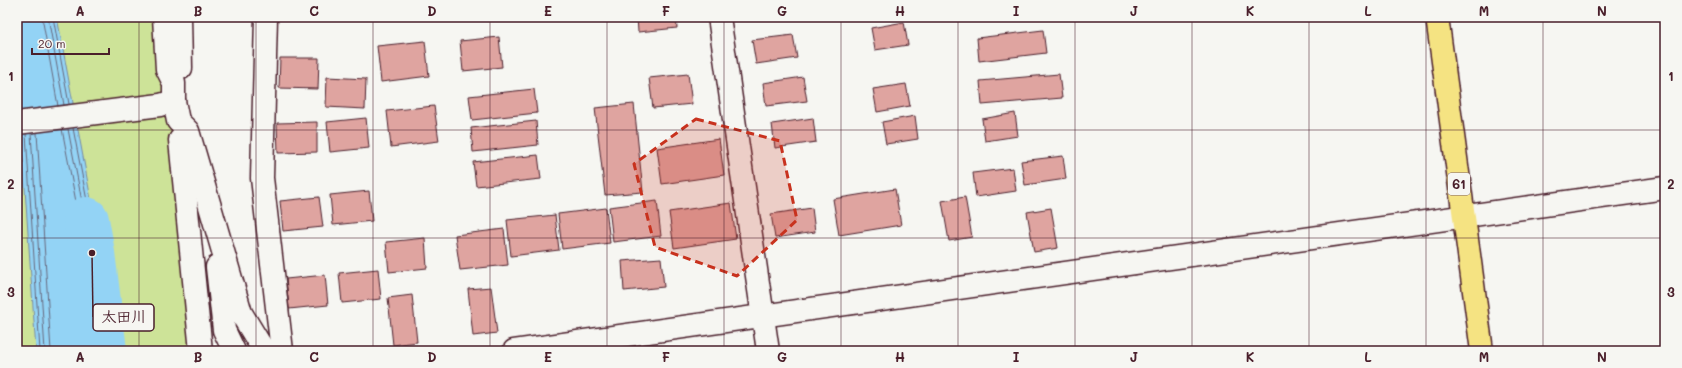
<svg xmlns="http://www.w3.org/2000/svg" width="1682" height="368" font-family="Mali,'Klee One',sans-serif">
	<style>
		.green { fill: #cde398; stroke: #8c8162 }
		.water { fill: #93d3f5; stroke: #768ba4 }
		.lines { fill: none; stroke-linecap: round; stroke-linejoin: round }
		.shore { stroke: #67677c; stroke-width: 1 }
		.river { stroke: #93d3f5; stroke-width: 46 }
		.building { fill: #dfa4a0; stroke: #4a1f2b }
		.minor-casing { stroke: #4a1f2b; stroke-width: 25 }
		.major-casing { stroke: #4a1f2b; stroke-width: 25 }
		.minor { stroke: #f6f6f2; stroke-width: 22 }
		.major { stroke: #f5e382; stroke-width: 22 }
		.marked { fill: #c8321e; fill-opacity: 0.2; stroke: #c8321e; stroke-width: 3; stroke-dasharray: 8 5; stroke-linejoin: round }
		.grid { fill: none; stroke: #4a1f2b; stroke-width: 1; stroke-opacity: 0.55 }
		.labels { text-anchor: middle; stroke-width: 3.5; stroke-linejoin: round; paint-order: stroke }
		.shield { fill: #f6f6f2; stroke: #7e6067; stroke-width: 1 }
		.shield-label { font-size: 13px; font-weight: bold; fill: #4a1f2b }
		.leader { fill: none; stroke: #4a1f2b; stroke-width: 1.5 }
		.callout-dot { fill: #4a1f2b; stroke: #f6f6f2; stroke-width: 1.5 }
		.callout { fill: #f6f6f2; stroke: #4a1f2b; stroke-width: 1.5 }
		.callout-label { font-size: 15px; text-anchor: middle; font-weight: bold; fill: #4a1f2b }
		.neatline { fill: none; stroke: #4a1f2b; stroke-width: 1.5 }
		.grid-label { font-size: 13px; text-anchor: middle; font-weight: bold; fill: #4a1f2b }
	</style>
	<rect width="100%" height="100%" fill="#f6f6f2"/>
	<filter id="ink" filterUnits="userSpaceOnUse"><feTurbulence type="fractalNoise" baseFrequency=".025" numOctaves="2"/><feDisplacementMap in="SourceGraphic" scale="8" xChannelSelector="R" yChannelSelector="G"/><feConvolveMatrix kernelMatrix="1 2 1 2 8 2 1 2 1" color-interpolation-filters="sRGB"/></filter>
	<g filter="url(#ink)">
		<!-- green -->
		<path class="green" d="M17,17H166L199,351H17Z"/>
		<!-- water -->
		<path class="water" d="M17,17H57L92,205L99,351H36L17,71Z"/>
		<g class="lines">
			<!-- shore -->
			<g class="shore">
				<path d="M42,17L58,106"/>
				<path d="M48,17L64,105"/>
				<path d="M53,17L69,104"/>
				<path d="M73,128L88,206L95,351"/>
				<path d="M62,129L77,207L84,351"/>
				<path d="M68,129L83,207L90,351"/>
				<path d="M31,133L45,351"/>
				<path d="M37,133L51,351"/>
				<path d="M26,134L40,351"/>
			</g>
			<!-- river -->
			<path class="river" d="M86,220L92,253L104,351"/>
		</g>
		<!-- building -->
		<g class="building">
			<path d="M637,17H676L677,28L638,32Z"/>
			<path d="M904,22L908,45L875,50L871,28Z"/>
			<path d="M1043,30L1046,53L979,61L977,38Z"/>
			<path d="M793,35L797,58L756,64L752,40Z"/>
			<path d="M499,37L502,67L463,71L460,41Z"/>
			<path d="M425,41L429,76L381,82L377,46Z"/>
			<path d="M280,58H319L318,89L279,88Z"/>
			<path d="M688,74L692,104L653,108L649,78Z"/>
			<path d="M1059,74L1062,98L982,105L980,81Z"/>
			<path d="M327,77L366,79L365,109L326,107Z"/>
			<path d="M803,77L807,101L766,106L763,83Z"/>
			<path d="M906,84L910,106L877,112L873,89Z"/>
			<path d="M534,89L537,113L472,120L469,96Z"/>
			<path d="M634,104L643,192L605,195L595,108Z"/>
			<path d="M434,106L439,141L391,147L387,111Z"/>
			<path d="M1015,113L1018,136L985,141L982,119Z"/>
			<path d="M915,116L918,139L886,144L882,122Z"/>
			<path d="M366,118L369,148L330,152L327,122Z"/>
			<path d="M813,118L816,142L775,148L772,124Z"/>
			<path d="M536,121L538,145L473,152L471,128Z"/>
			<path d="M317,122V152L278,153L277,123Z"/>
			<path d="M719,139L724,175L662,184L657,148Z"/>
			<path d="M538,155L541,179L476,186L473,162Z"/>
			<path d="M1063,156L1066,179L1025,185L1021,161Z"/>
			<path d="M1013,168L1016,191L976,197L973,173Z"/>
			<path d="M895,189L901,225L839,235L833,199Z"/>
			<path d="M369,191L372,221L333,225L330,195Z"/>
			<path d="M319,197L323,227L283,231L280,201Z"/>
			<path d="M965,197L972,237L949,241L942,201Z"/>
			<path d="M657,201L661,236L613,242L609,207Z"/>
			<path d="M731,203L736,239L674,248L669,212Z"/>
			<path d="M606,208L610,243L562,249L558,214Z"/>
			<path d="M812,208L815,232L775,238L771,214Z"/>
			<path d="M1051,208L1058,248L1034,252L1027,212Z"/>
			<path d="M555,215L559,250L511,256L507,220Z"/>
			<path d="M504,229L508,265L460,270L455,235Z"/>
			<path d="M425,238L427,268L389,272L386,242Z"/>
			<path d="M661,258L664,287L624,291L622,261Z"/>
			<path d="M378,269L381,299L342,303L339,273Z"/>
			<path d="M325,275L328,305L289,309L286,279Z"/>
			<path d="M491,287L497,333L473,336L468,289Z"/>
			<path d="M412,295L417,342L393,345L388,298Z"/>
		</g>
		<g class="lines">
			<defs>
				<g id="minor">
					<path d="M164,17L167,69L174,83V101"/>
					<path d="M180,17L181,68"/>
					<path d="M266,17L262,178L282,351"/>
					<path d="M719,17L768,351"/>
					<path d="M17,123L160,105L174,101L178,121L188,131L241,313L264,351"/>
					<path d="M180,140L201,351"/>
					<path d="M217,267L224,330L234,351"/>
					<path d="M514,351L1665,188"/>
				</g>
				<path id="major" d="M1437,17L1482,351"/>
			</defs>
			<!-- minor casing -->
			<use href="#minor" class="minor-casing"/>
			<!-- major casing -->
			<use href="#major" class="major-casing"/>
			<!-- minor -->
			<use href="#minor" class="minor"/>
			<!-- major -->
			<use href="#major" class="major"/>
		</g>
	</g>
	<!-- marked area -->
	<path class="marked" d="M696,119L780,141L797,220L737,276L655,247L634,164Z"/>
	<!-- grid -->
	<path class="grid" d="M139,17V351M256,17V351M373,17V351M490,17V351M607,17V351M724,17V351M841,17V351M958,17V351M1075,17V351M1192,17V351M1309,17V351M1426,17V351M1543,17V351M17,130H1665M17,238H1665"/>
	<g class="labels">
		<!-- shield labels -->
		<rect class="shield" x="1448" y="173" width="22" height="22" rx="3"/>
		<g class="shield-label">
			<text x="1459" y="189">61</text>
		</g>
	</g>
	<!-- callouts -->
	<path class="leader" d="M92 253L93 317"/>
	<circle class="callout-dot" cx="92" cy="253" r="4"/>
	<rect class="callout" x="93" y="304" width="61" height="27" rx="4"/>
	<g class="callout-label">
		<text x="124" y="322">太田川</text>
	</g>
	<!-- margin -->
	<rect width="1682" height="368" fill="none" stroke="#f6f6f2" stroke-width="44"/>
	<!-- scale -->
	<path d="M32 48v6h77v-6" fill="none" stroke="#4a1f2b" stroke-width="2"/>
	<text x="38" y="48" font-size="12" fill="#4a1f2b" stroke="#f6f6f2" stroke-width="3" paint-order="stroke">20 m</text>
	<rect x="22" y="22" width="1638" height="324" class="neatline"/>
	<g class="grid-label">
		<text x="80" y="16">A</text>
		<text x="198" y="16">B</text>
		<text x="314" y="16">C</text>
		<text x="432" y="16">D</text>
		<text x="548" y="16">E</text>
		<text x="666" y="16">F</text>
		<text x="782" y="16">G</text>
		<text x="900" y="16">H</text>
		<text x="1016" y="16">I</text>
		<text x="1134" y="16">J</text>
		<text x="1250" y="16">K</text>
		<text x="1368" y="16">L</text>
		<text x="1484" y="16">M</text>
		<text x="1602" y="16">N</text>
		<text x="11" y="81">1</text>
		<text x="1671" y="81">1</text>
		<text x="11" y="189">2</text>
		<text x="1671" y="189">2</text>
		<text x="11" y="297">3</text>
		<text x="1671" y="297">3</text>
		<text x="80" y="362">A</text>
		<text x="198" y="362">B</text>
		<text x="314" y="362">C</text>
		<text x="432" y="362">D</text>
		<text x="548" y="362">E</text>
		<text x="666" y="362">F</text>
		<text x="782" y="362">G</text>
		<text x="900" y="362">H</text>
		<text x="1016" y="362">I</text>
		<text x="1134" y="362">J</text>
		<text x="1250" y="362">K</text>
		<text x="1368" y="362">L</text>
		<text x="1484" y="362">M</text>
		<text x="1602" y="362">N</text>
	</g>
</svg>
